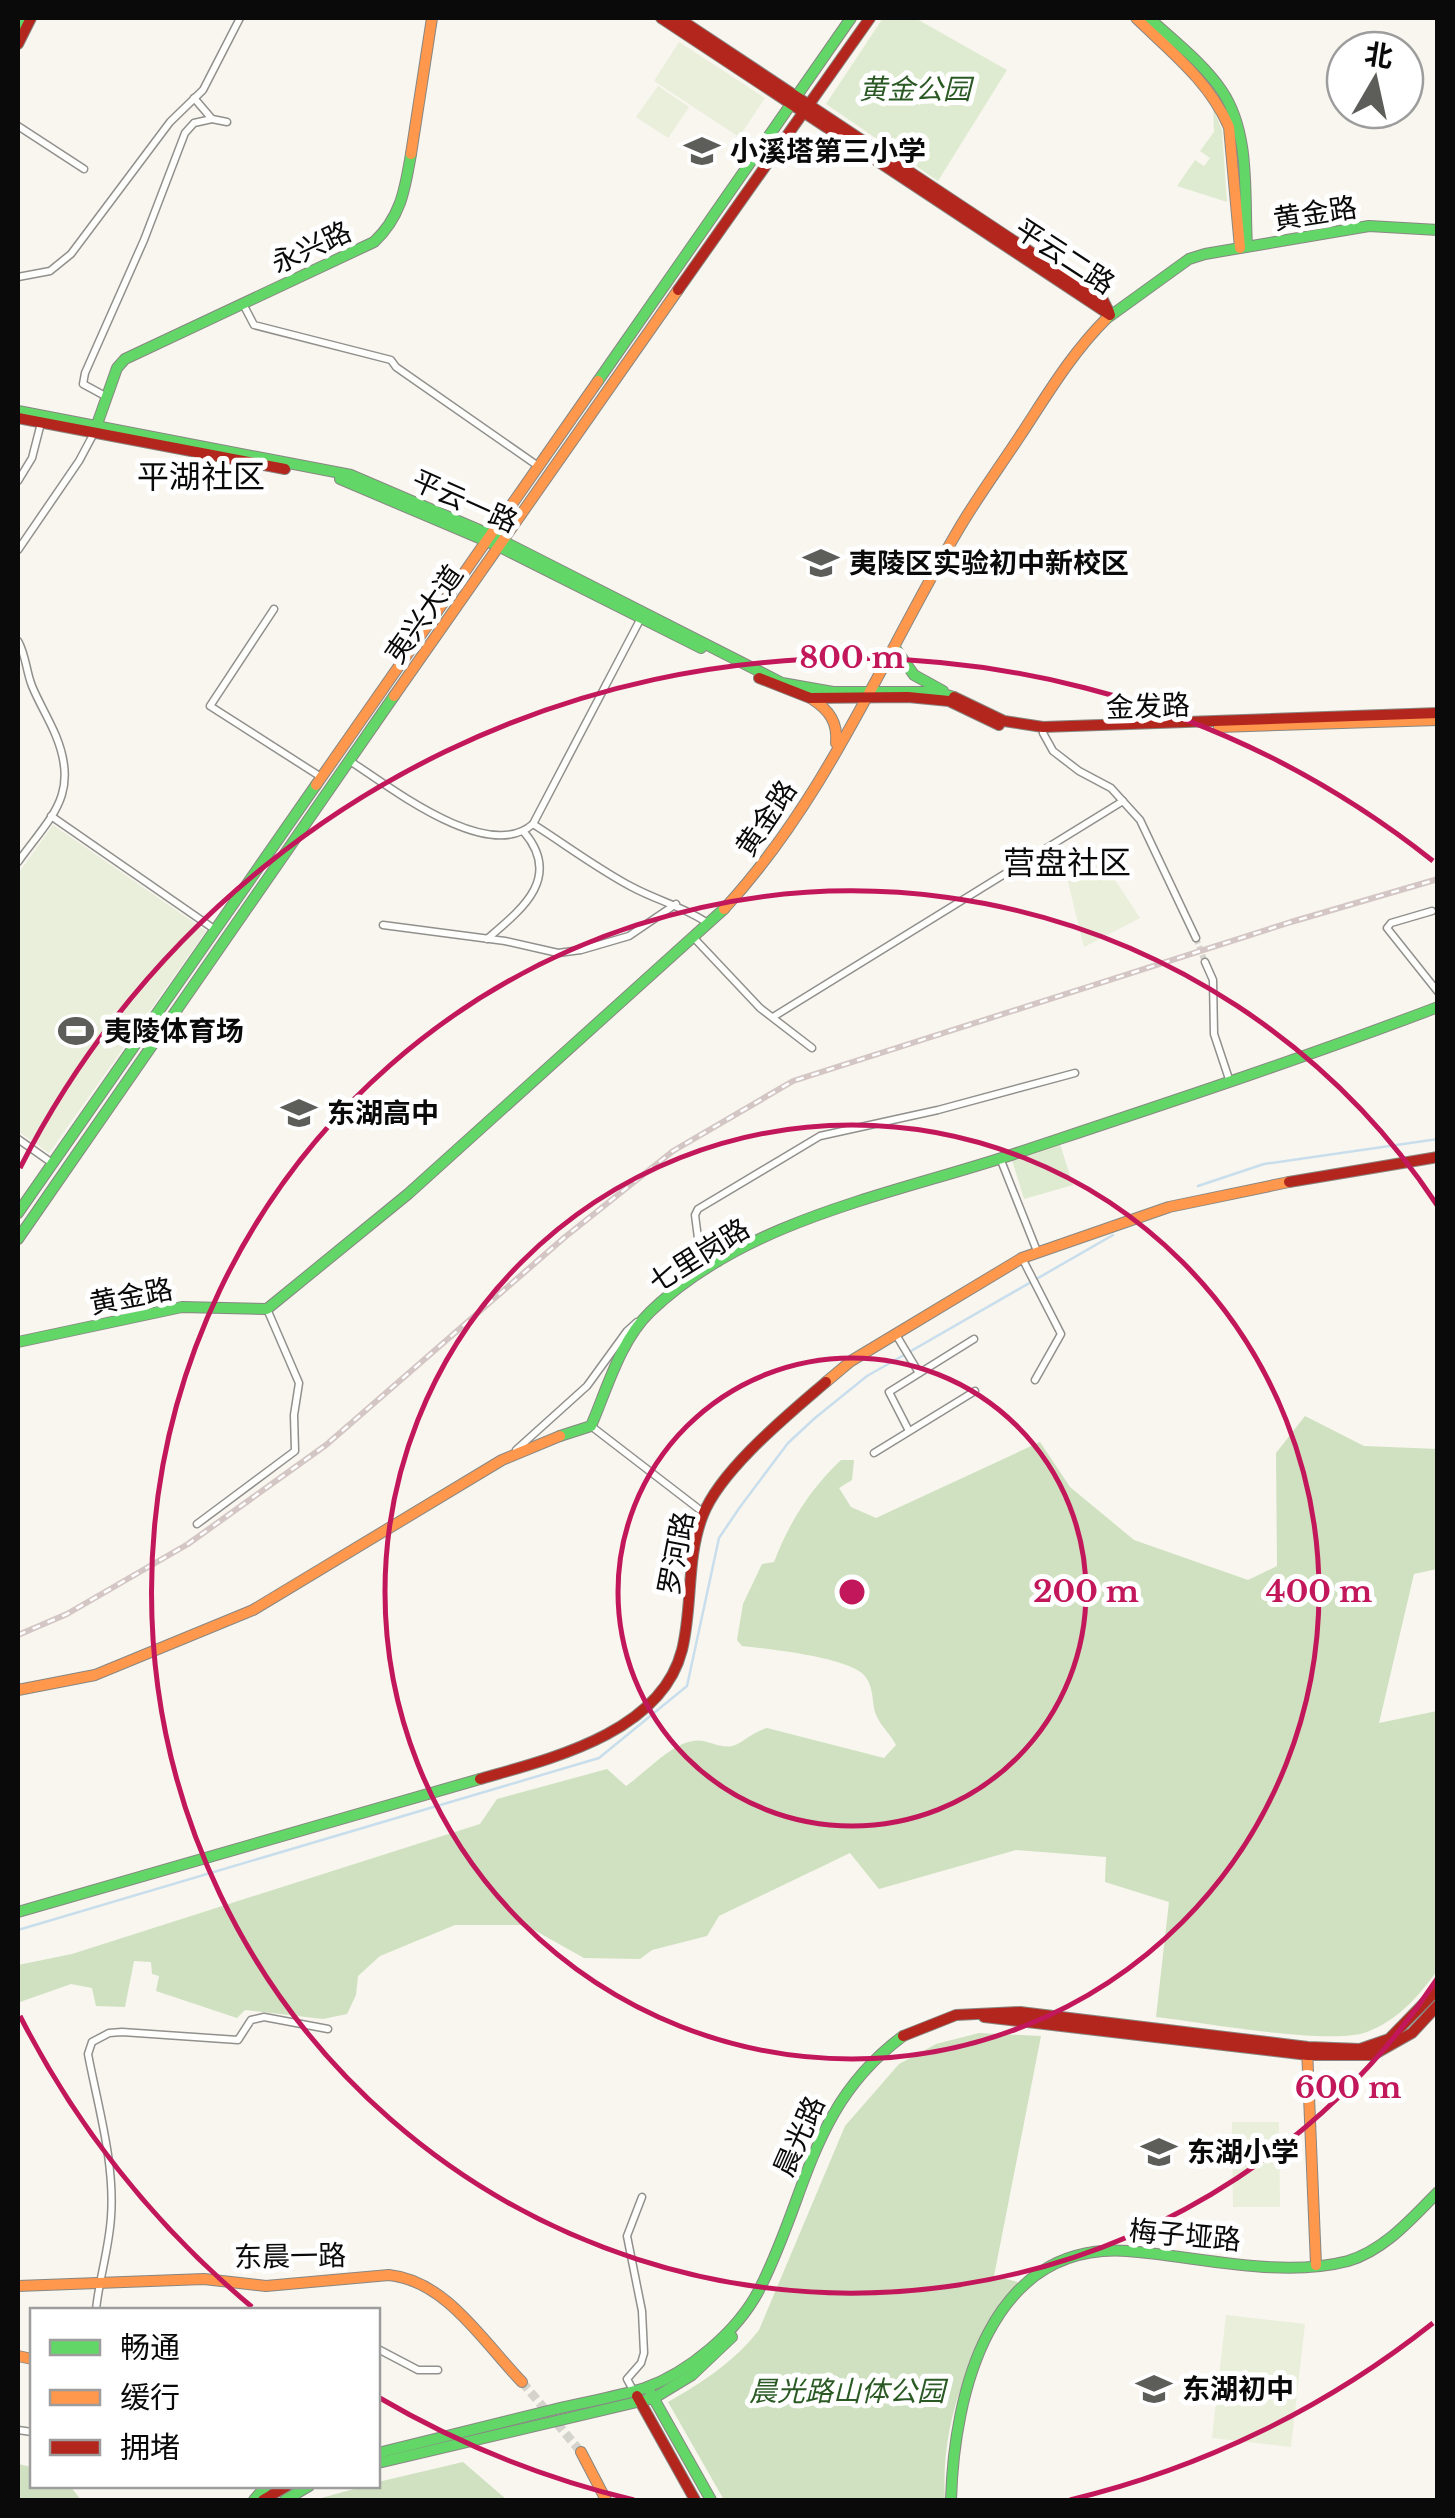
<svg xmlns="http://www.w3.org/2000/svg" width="1455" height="2518" font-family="'Libre Baskerville','Noto Sans SC',serif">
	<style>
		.green { fill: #dfebd1 }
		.forest { fill: #cfe1c0 }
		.pitch { fill: #e9efda }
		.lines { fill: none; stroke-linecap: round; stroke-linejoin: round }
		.stream { stroke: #c9deed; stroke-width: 2.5 }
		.street-tunnel { stroke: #d4d3cc; stroke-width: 6; stroke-dasharray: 6 3; stroke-linecap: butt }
		.secondary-tunnel { stroke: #d4d3cc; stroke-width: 9; stroke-dasharray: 9 4.5; stroke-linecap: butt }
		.street-casing { stroke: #91908d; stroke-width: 9 }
		.fast-casing { stroke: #888783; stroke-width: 12 }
		.slow-casing { stroke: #888783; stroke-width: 12 }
		.jam-casing { stroke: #888783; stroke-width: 12 }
		.street { stroke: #fefefc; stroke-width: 6 }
		.fast { stroke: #63d668; stroke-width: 10 }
		.slow { stroke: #ff974d; stroke-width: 10 }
		.jam { stroke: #b3261e; stroke-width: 10 }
		.rail-casing { stroke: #d3c6c4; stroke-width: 6 }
		.rail { stroke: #fff; stroke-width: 2.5; stroke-dasharray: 8; stroke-linecap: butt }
		.ring { fill: none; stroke: #c2185b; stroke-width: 5 }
		.labels { text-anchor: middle; stroke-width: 10; stroke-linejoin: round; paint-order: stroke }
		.park-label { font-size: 28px; font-style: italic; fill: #2a5924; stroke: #fff }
		.poi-label { font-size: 28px; font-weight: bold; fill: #0a0a0a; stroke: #fff; text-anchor: start }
		.street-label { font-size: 28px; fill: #0a0a0a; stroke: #fff }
		.quarter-label { font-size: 32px; fill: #0a0a0a; stroke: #fff }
		.centre { fill: #c2185b; stroke: #fff; stroke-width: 5 }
		.ring-label { font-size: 30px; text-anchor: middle; font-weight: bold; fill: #c2185b; stroke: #fff; stroke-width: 10; stroke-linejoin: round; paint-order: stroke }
	</style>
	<rect width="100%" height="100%" fill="#f8f6ee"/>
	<!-- green -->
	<g class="green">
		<path d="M883,18H915L1007,70L938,181L826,104Z"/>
		<path d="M1213,108L1222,130L1227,202L1177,186L1195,160L1204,166L1210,158L1200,151L1214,132Z"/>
		<path d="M1060,1144L1073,1185L1024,1199L1011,1157Z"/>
	</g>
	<!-- forest -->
	<g class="forest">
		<path d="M1305,1416L1364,1446L1437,1449V1569L1414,1574L1379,1723L1437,1711V1971C1418,1997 1398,2020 1367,2032C1330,2046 1201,2022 1156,2017L1169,1902L1105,1882L1106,1857L1016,1850L879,1889L850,1853L719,1916L707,1936L652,1950L640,1959L584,1958L525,1925H455L380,1956L358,1976L356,1995L347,2014L323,2019L245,2010L237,2018L156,1991L159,1976L152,1974L151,1962L134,1961L125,2007L96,2006L92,1988L71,1984L20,2002L18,2012V1965L72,1954L480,1824L497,1799L607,1769L626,1786C645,1773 671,1744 693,1741C706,1738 719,1749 732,1746C742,1744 750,1733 767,1728L884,1758L896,1745C891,1735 883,1728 878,1719C870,1705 876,1689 864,1675C847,1657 769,1649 742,1646L737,1640L743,1604L762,1564L774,1562C789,1523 810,1489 841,1460H854L852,1480L839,1488L851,1507L876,1518L1040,1442L1070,1487L1134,1540L1248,1580L1277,1566L1276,1453Z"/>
		<path d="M979,2033L1041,2036L994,2276L1018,2282C971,2345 940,2420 945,2500H724L668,2402C703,2382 734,2362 759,2330L845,2126L899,2064L936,2044Z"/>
		<path d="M463,2462L507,2500H314L365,2486H378V2482Z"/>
		<path d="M18,2464L32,2467V2486H70L81,2500H18Z"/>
	</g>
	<!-- pitch -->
	<g class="pitch">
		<path d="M679,42L765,98L739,137L654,81Z"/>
		<path d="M658,86L689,107L668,138L636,117Z"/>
		<path d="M53,825L206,931L49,1153L18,1131V874Z"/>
		<path d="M1103,862L1140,918L1084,947L1068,882Z"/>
		<path d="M1232,2122H1279L1280,2207H1233Z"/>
		<path d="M1226,2315L1305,2324L1291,2447L1212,2438Z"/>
	</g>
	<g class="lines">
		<!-- stream -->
		<g class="stream">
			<path d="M1198,1186L1264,1164L1438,1139"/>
			<path d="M911,1351L1113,1235"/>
			<path d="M18,1930L599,1758L687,1686L719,1538L740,1507L788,1443L815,1418L867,1376L904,1355"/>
		</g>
		<!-- street-tunnel -->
		<path class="street-tunnel" d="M1196,938L1205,962"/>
		<!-- secondary-tunnel -->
		<path class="secondary-tunnel" d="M522,2382L581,2452"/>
		<defs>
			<g id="street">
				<path d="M194,98L212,119L227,122"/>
				<path d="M18,126L84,169"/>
				<path d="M18,277L50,271L71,254L170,122L203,90L240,18"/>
				<path d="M243,304L254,325L391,360L396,367L538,466"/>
				<path d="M107,397L83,384L85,373L144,240L185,133L194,123L212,119"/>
				<path d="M18,481L32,458L41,423"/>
				<path d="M18,550L79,461L94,433"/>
				<path d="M274,609L210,706L321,777"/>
				<path d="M18,641C26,655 26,671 32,686C39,703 49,719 56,736C80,795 51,816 18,862"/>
				<path d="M1043,733L1053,751L1079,771L1111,788L1140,820L1196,938"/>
				<path d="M350,761C390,787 488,864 533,824L641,618"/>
				<path d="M51,816L214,929"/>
				<path d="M533,824C566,845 598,869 632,887C658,901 685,907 709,924"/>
				<path d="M1432,911L1391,923L1387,928L1438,992"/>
				<path d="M383,925L505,941L558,953L581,950L629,936L676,904"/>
				<path d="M694,938L760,1008L812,1048"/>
				<path d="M487,939C521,910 563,878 524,832"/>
				<path d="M1205,962L1213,980L1214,1034L1230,1082"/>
				<path d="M773,1017L1123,801"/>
				<path d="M18,1139L52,1163"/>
				<path d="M1000,1158L1037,1251"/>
				<path d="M1022,1258L1061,1334L1035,1380"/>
				<path d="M719,1262L698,1238L695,1215L698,1209L820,1136L938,1110L1075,1073"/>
				<path d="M895,1333L919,1373"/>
				<path d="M591,1426L704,1513"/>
				<path d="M909,1431L889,1392L974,1339"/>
				<path d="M516,1450L587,1386L627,1331L637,1322"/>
				<path d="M874,1453L975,1391"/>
				<path d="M197,1524L295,1451L294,1415L299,1383L267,1309"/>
				<path d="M96,2310C99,2279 109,2249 111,2217C115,2163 98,2107 88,2054L92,2042L109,2033L122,2032L238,2040L251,2020L264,2017L328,2029"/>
				<path d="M378,2349L418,2370H438"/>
				<path d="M633,2390L627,2379L641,2363L644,2353L642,2311L627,2236L642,2197"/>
				<path d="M18,2430L32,2432"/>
			</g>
			<g id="fast">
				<path d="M1149,18C1174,41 1203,63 1222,91C1251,134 1244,196 1247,246"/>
				<path d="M18,30L24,18"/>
				<path d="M1106,319L1189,259L1205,254L1369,226L1438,230"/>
				<path d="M598,381L851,18"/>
				<path d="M18,411L351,475L491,535L782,683L833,692H936L954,697"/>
				<path d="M95,430L117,368L125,359L374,242C401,217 405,189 411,154"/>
				<path d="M340,479L498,546L701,648"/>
				<path d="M895,648L914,675L943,691"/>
				<path d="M18,1213L316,785"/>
				<path d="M18,1239L394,696"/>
				<path d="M18,1342L182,1307L267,1309L408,1194L724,909"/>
				<path d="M560,1436L591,1426C607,1389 620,1341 650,1312C744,1221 888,1195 1008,1156C1152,1108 1296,1061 1438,1007"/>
				<path d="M18,1912L480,1779"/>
				<path d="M650,2392L711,2500"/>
				<path d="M378,2453C437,2438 497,2424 556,2409C585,2402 616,2397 645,2388C689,2372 737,2332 759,2290C808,2195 809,2106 903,2036"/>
				<path d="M378,2463L654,2398L692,2375L732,2337"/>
				<path d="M254,2500L266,2486"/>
				<path d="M285,2500L309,2486"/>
				<path d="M951,2500C954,2393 990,2242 1127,2251C1196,2256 1280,2279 1348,2261C1385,2250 1412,2218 1438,2192"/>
			</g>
			<g id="slow">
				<path d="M1136,18C1171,52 1209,81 1229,127L1240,248"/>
				<path d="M411,154L432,18"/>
				<path d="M394,696L678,290"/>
				<path d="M812,699C829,710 838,722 836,743"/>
				<path d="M1219,727L1438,720"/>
				<path d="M316,785L598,381"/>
				<path d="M724,909C825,800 883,658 957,532C976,499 999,468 1020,436C1047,395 1071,354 1106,319"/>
				<path d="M826,1382L851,1361L1022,1258L1169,1207L1289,1182"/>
				<path d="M18,1690L95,1675L253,1610L502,1460L560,1436"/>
				<path d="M1307,2048L1316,2265"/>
				<path d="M18,2286L204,2279L266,2286L389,2275C447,2281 484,2343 522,2382"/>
				<path d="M18,2356L32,2359"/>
				<path d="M581,2452L606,2500"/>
			</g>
			<g id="jam">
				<path d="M661,18L1110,315"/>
				<path d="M678,18L1103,300L1109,312"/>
				<path d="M18,44L31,18"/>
				<path d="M678,290L870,18"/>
				<path d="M18,418L285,469"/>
				<path d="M759,678L810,698L908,697L949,701L999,725"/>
				<path d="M954,697L1004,721L1043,727L1438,713"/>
				<path d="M1289,1182L1438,1157"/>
				<path d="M480,1779C550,1759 661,1733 682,1650C693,1606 686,1558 703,1515C721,1469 789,1414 826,1382"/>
				<path d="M984,2017L1308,2055H1373L1412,2033L1438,2005"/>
				<path d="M903,2036L956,2015L1020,2012L1308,2047L1360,2049L1389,2039L1438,1989"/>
				<path d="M637,2396L695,2500"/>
				<path d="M263,2500L287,2486"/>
			</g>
		</defs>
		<!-- street casing -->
		<use href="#street" class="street-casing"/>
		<!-- fast casing -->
		<use href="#fast" class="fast-casing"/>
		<!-- slow casing -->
		<use href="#slow" class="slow-casing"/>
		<!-- jam casing -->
		<use href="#jam" class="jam-casing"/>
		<!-- street -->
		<use href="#street" class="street"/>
		<!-- fast -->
		<use href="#fast" class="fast"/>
		<!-- slow -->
		<use href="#slow" class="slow"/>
		<!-- jam -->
		<use href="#jam" class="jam"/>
		<defs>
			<path id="rail" d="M18,1635L67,1614L188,1544L326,1445L565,1237L673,1151L793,1081L1291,922L1438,879"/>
		</defs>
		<!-- rail casing -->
		<use href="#rail" class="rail-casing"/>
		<!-- rail -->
		<use href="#rail" class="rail"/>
	</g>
	<!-- distance rings -->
	<g class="ring">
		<circle cx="852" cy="1592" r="234"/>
		<circle cx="852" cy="1592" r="467"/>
		<path d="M1437 1979A701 701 0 1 1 1437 1205"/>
		<path d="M1433 2323A934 934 0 0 1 1070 2500M634 2500A934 934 0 0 1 378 2397M252 2307A934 934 0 0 1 20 2016M20 1168A934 934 0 0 1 1433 861"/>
	</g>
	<!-- icons -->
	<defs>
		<symbol id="school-bare" viewBox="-9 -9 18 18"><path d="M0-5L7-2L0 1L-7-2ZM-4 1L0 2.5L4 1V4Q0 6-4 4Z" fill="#5d5d5a" stroke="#fff" stroke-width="2.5" paint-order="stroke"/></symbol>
		<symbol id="stadium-bare" viewBox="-9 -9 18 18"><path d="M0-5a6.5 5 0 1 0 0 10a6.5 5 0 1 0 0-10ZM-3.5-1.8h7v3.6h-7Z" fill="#5d5d5a" stroke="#fff" stroke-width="2.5" paint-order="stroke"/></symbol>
	</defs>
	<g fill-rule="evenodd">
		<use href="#school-bare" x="677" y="126" width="50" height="50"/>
		<use href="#school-bare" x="796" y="538" width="50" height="50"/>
		<use href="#stadium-bare" x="51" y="1006" width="50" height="50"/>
		<use href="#school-bare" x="274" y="1088" width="50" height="50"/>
		<use href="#school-bare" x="1134" y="2127" width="50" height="50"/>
		<use href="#school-bare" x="1129" y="2364" width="50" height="50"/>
	</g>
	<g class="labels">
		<!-- park labels -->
		<g class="park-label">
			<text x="915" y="99">黄金公园</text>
			<text x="847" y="2401">晨光路山体公园</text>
		</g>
		<!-- poi labels -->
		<g class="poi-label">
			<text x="730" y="161">小溪塔第三小学</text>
			<text x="849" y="573">夷陵区实验初中新校区</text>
			<text x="104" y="1041">夷陵体育场</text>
			<text x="327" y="1123">东湖高中</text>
			<text x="1187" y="2162">东湖小学</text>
			<text x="1182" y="2399">东湖初中</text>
		</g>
		<!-- street labels -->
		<g class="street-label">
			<text transform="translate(1315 213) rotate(-9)" y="10">黄金路</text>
			<text transform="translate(311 247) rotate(-25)" y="10">永兴路</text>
			<text transform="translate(1065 256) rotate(33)" y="10">平云二路</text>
			<text transform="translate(465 501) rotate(24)" y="10">平云一路</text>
			<text transform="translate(424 614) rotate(-55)" y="10">夷兴大道</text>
			<text transform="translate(1148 706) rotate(-2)" y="10">金发路</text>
			<text transform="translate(766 818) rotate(-56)" y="10">黄金路</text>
			<text transform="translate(699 1255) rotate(-32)" y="10">七里岗路</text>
			<text transform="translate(131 1296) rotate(-11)" y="10">黄金路</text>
			<text transform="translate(676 1553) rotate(-79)" y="10">罗河路</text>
			<text transform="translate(799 2136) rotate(-66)" y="10">晨光路</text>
			<text transform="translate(1185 2235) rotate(5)" y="10">梅子垭路</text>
			<text transform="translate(290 2256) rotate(-1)" y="10">东晨一路</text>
		</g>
		<!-- quarter labels -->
		<g class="quarter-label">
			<text x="201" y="488">平湖社区</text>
			<text x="1067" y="874">营盘社区</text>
		</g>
	</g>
	<circle cx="852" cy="1592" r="15" class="centre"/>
	<g class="ring-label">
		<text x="852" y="668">800 m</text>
		<text x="1086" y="1602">200 m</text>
		<text x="1319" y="1602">400 m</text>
		<text x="1348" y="2098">600 m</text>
	</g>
	<!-- border -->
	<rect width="1455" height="2518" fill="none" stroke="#0a0a0a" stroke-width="40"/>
	<!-- legend -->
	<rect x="30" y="2308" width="350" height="180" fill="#ffffff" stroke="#9d9d9d" stroke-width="2.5"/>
	<rect x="50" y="2340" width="50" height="15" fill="#63d668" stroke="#9d9d9d" stroke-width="2.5"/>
	<text x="120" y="2358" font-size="30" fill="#0a0a0a">畅通</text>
	<rect x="50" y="2390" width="50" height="15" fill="#ff974d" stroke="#9d9d9d" stroke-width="2.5"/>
	<text x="120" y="2408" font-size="30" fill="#0a0a0a">缓行</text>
	<rect x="50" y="2440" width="50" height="15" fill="#b3261e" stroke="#9d9d9d" stroke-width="2.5"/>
	<text x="120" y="2458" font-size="30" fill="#0a0a0a">拥堵</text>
	<!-- north arrow -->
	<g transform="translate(1375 80) rotate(9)"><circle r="48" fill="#ffffff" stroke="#9d9d9d" stroke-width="2.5"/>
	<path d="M0-8L18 38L0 25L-18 38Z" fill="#5d5d5a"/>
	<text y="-15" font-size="28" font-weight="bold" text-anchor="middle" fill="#0a0a0a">北</text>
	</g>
</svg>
